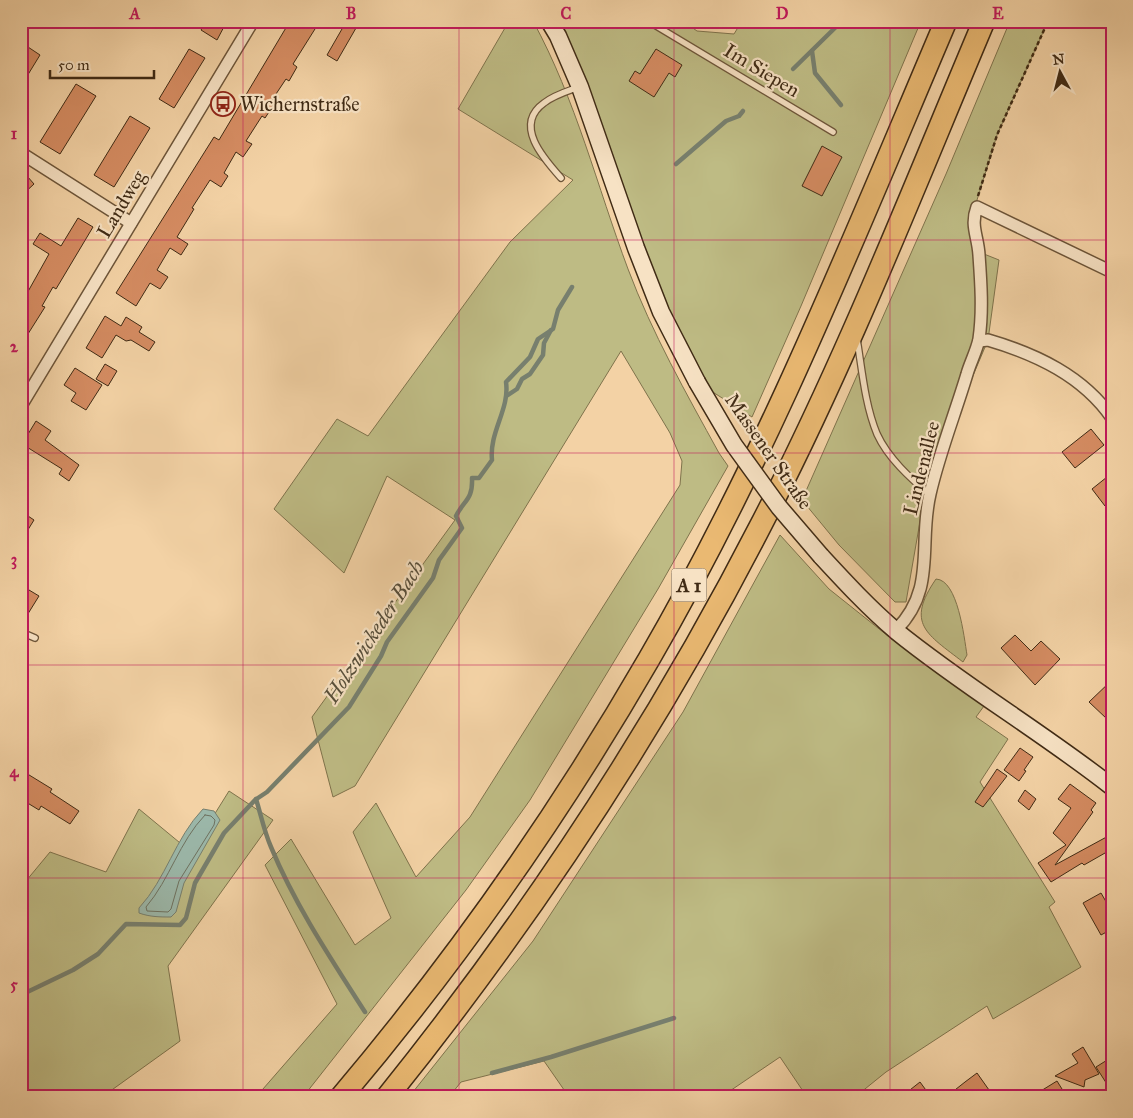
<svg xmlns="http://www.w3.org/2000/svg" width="1133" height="1118" font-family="'IM FELL Great Primer',serif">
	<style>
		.green { fill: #bebb84; stroke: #7f734c }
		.water { fill: #9bb7a9; stroke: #777f6e }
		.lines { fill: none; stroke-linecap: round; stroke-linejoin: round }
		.shore { stroke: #6e715f; stroke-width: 1 }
		.stream { stroke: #777f6e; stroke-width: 4.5 }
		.building { fill: #d58c62; stroke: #402b15 }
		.service-casing { stroke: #6d5539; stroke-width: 8 }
		.minor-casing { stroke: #6d5539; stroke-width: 14 }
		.secondary-casing { stroke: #402b15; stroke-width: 19 }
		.motorway-casing { stroke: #402b15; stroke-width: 24 }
		.path { stroke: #402b15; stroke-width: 2.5; stroke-dasharray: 4 2.5; stroke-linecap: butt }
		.service { stroke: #f7e2c4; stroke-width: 5.5 }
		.minor { stroke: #f7e2c4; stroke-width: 11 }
		.secondary { stroke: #f7e2c4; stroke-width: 16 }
		.motorway { stroke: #eab972; stroke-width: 21 }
		.secondary-bridge-casing { stroke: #402b15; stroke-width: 19; stroke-linecap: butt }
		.secondary-bridge { stroke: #f7e2c4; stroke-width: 16 }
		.grid { fill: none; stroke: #c2185b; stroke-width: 1; stroke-opacity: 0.55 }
		.labels { text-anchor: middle; stroke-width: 4.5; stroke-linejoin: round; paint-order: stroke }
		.shield { fill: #f7e2c4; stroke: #77624a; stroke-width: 1 }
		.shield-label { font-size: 19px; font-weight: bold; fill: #402b15 }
		.street-label { font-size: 20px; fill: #402b15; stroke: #f7e2c4 }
		.poi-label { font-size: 20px; fill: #402b15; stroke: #f7e2c4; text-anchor: start }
		.water-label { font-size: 21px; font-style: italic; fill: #574e3a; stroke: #f7e2c4 }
		.neatline { fill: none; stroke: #c2185b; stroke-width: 2 }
		.grid-label { font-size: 16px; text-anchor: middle; font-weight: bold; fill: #c2185b }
	</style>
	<rect width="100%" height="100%" fill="#f3d2a5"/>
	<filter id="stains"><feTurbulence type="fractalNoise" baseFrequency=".004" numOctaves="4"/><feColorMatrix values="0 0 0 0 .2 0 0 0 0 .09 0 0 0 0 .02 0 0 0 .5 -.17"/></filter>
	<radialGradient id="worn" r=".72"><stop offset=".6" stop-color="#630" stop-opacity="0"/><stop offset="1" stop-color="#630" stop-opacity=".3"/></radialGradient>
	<!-- green -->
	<g class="green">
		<path d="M509,21H533C576,100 597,186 628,269C652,333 686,393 719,453L728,466L658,589L530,800L466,890L303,1097H256L337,1004L265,865L291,839L355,945L391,918L353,832L376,803L416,877L470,817L680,485L682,461L670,433L621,351L355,786L333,797L312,717L455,520L387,476L344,573L274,509L337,419L368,436L510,242L573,180L458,109Z"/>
		<path d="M549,21H683L697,31L734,34L742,21H921L801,306L752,417L697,382Z"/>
		<path d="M1010,21H1048L997,135L977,200L979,252L999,260L988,340L926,487L906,602H895L839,545L802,500L946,174Z"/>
		<path d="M780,535L829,589L893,640L984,706L976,717L1008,739L980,782L1055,902L1049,907L1081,967L993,1019L987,1006L886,1072L855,1097H807L780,1057L721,1097H569L544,1061L461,1082L449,1097H409L533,941L683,712Z"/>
		<path d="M936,579C958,580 964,637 967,655L963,662C927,634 905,624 936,579Z"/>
		<path d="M229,791L273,820L168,966L180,1041L102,1097H21V887L50,852L106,872L139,809L191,852Z"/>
	</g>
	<!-- water -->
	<path class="water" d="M203,809L214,811L220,820L184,883L176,912L171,917C160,917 150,917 139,913V908C166,879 175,838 203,809Z"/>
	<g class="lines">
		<!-- shore -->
		<path class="shore" d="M205,815L211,816L215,820L214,825L179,881L171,909L168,912L147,911L146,907C170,879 179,842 205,815Z"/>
		<!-- stream -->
		<g class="stream">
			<path d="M812,51L815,73L841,105"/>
			<path d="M793,69L842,21"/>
			<path d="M676,164L726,121L739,116L743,111"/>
			<path d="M508,395L517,389L522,379L530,374L543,355L544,343L551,330"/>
			<path d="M256,799C261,815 264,831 271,847C295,905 331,959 365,1012"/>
			<path d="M21,995L73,970L98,954L126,924L180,925L186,918L195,883L224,833L255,800L267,792L349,707L381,656L387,642L433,578L439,560L462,528L456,516C464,500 473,500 472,478H479L492,460C489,432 510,409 506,382L530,357L538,339L553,329L558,310L572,287"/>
			<path d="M492,1073L551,1057L674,1018"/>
		</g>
	</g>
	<!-- building -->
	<g class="building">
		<path d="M207,21H227L217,40L201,30Z"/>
		<path d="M290,21H320L293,64L297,67L289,81L286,79L270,103L273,105L269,112L265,118L262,116L246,141L252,144L243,157L236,152L224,173L228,176L221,187L210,180L192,208L194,209L177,237L188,244L181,255L170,248L157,270L168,277L160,289L150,283L136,306L116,293L214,137L219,140Z"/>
		<path d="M346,22L356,28L337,61L327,55Z"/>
		<path d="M28,47L40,55L21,86V58Z"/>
		<path d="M189,49L205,58L174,108L159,99Z"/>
		<path d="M656,49L682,65L675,77L669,73L654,97L629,81L635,71L640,74Z"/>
		<path d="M76,84L96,96L60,154L40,142Z"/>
		<path d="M130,116L150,128L114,187L94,175Z"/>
		<path d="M822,146L842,157L822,196L802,186Z"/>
		<path d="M27,176L34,184L21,196V182Z"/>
		<path d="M78,218L93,227L56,289L53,287L42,306L45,307L21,345V304L49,254L33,244L40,233L61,246Z"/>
		<path d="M105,316L121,326L126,317L142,327L139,332L155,342L149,351L131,340L126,341L116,335L102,358L86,348Z"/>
		<path d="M105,364L117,371L108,386L96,379Z"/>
		<path d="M75,368L102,385L86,410L71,401L76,393L64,385Z"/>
		<path d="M36,421L51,431L45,440L79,465L69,481L59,474L62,469L22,444Z"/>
		<path d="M1091,429L1104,445L1075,468L1062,452Z"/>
		<path d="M1112,473V500L1105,506L1092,489Z"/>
		<path d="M25,514L34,520L21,541V520Z"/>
		<path d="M29,590L39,596L21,625V602Z"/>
		<path d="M1015,635L1031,651L1041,641L1060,659L1035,685L1001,648Z"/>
		<path d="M1112,680V714L1107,719L1089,702Z"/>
		<path d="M1020,748L1033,757L1024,770L1026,771L1019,781L1004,770Z"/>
		<path d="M997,769L1007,776L983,807L975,802Z"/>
		<path d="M21,770L52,789L50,792L79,811L70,824L41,806L39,810L21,799Z"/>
		<path d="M1070,784L1096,803L1091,810L1093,812L1055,865L1112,834V849L1084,865L1082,863L1051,882L1038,863L1066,845L1053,833L1071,808L1058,799Z"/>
		<path d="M1025,790L1036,799L1029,810L1018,801Z"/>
		<path d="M1101,893L1112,912V929L1101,935L1083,903Z"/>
		<path d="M1083,1047L1099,1074L1085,1080L1084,1087L1055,1076L1078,1063L1072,1054Z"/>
		<path d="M1112,1057V1092L1096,1067Z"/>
		<path d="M977,1073L994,1097H946L965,1082Z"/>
		<path d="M1057,1081L1067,1097H1031Z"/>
		<path d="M920,1082L931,1097H901Z"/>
	</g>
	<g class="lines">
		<defs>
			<g id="service">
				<path d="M648,21L833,132"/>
				<path d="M561,178C544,159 513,125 544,103C554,95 568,91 579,87"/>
				<path d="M857,339C862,370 865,405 877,434C888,458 910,478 930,495"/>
				<path d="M1104,407L1112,399"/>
				<path d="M21,589L22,588"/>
				<path d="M21,632L35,638"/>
			</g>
			<g id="minor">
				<path d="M21,153L131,223"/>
				<path d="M979,341L988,340C1036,354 1083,376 1112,418"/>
				<path d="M21,406L253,21"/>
				<path d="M896,630C937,589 918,544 930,494C939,454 955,414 967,374C970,363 977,350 979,339C983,311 981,283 979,255C978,236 970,226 977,207L1112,272"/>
			</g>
			<g id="secondary">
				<path d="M549,21L558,36L580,87L636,248L661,312L697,382"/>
				<path d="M821,556C845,582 869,608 896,631C965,687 1042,732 1112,787"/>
			</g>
			<g id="motorway">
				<path d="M341,1097C456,961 560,813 649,659C767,456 854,237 946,21"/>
				<path d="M387,1097C531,918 658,726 763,521C847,359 913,189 984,21"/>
			</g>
		</defs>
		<!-- service casing -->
		<use href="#service" class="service-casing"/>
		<!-- minor casing -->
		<use href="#minor" class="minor-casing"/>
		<!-- secondary casing -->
		<use href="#secondary" class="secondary-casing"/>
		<!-- motorway casing -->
		<use href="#motorway" class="motorway-casing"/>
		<!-- path -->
		<path class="path" d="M978,196L997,135L1048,21"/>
		<!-- service -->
		<use href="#service" class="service"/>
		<!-- minor -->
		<use href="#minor" class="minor"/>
		<!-- secondary -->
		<use href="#secondary" class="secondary"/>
		<!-- motorway -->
		<use href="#motorway" class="motorway"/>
		<defs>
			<path id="secondary-bridge" d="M697,382L734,445L779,507L821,556"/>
		</defs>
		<!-- secondary-bridge casing -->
		<use href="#secondary-bridge" class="secondary-bridge-casing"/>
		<!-- secondary-bridge -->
		<use href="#secondary-bridge" class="secondary-bridge"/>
	</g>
	<!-- grid -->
	<path class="grid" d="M243,21V1097M459,21V1097M674,21V1097M890,21V1097M21,240H1112M21,453H1112M21,665H1112M21,878H1112"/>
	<!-- icons -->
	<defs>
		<symbol id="bus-ring" viewBox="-11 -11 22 22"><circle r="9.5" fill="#f7e2c4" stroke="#8f2418" stroke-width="1.5"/><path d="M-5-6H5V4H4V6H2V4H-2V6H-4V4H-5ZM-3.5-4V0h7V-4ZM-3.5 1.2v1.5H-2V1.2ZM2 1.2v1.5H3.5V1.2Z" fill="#8f2418"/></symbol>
	</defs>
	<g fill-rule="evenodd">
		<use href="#bus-ring" x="209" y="90" width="28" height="28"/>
	</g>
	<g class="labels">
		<!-- shield labels -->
		<rect class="shield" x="671.5" y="568.5" width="35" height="33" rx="4"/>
		<g class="shield-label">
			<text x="689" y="592">A 1</text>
		</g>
		<!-- street labels -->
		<g class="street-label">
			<text transform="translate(762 70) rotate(31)" y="7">Im Siepen</text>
			<text transform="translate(121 204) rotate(-59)" y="7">Landweg</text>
			<text transform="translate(769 451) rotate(55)" y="7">Massener Straße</text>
			<text transform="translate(921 468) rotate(-76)" y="7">Lindenallee</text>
		</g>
		<!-- poi labels -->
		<g class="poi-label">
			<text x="240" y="111">Wichernstraße</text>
		</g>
		<!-- water labels -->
		<g class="water-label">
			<text transform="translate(374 632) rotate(-57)" y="7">Holzwickeder Bach</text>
		</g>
	</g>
	<!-- margin -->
	<rect width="1133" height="1118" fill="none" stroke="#f3d2a5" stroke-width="55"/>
	<!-- north arrow -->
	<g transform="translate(1060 72) rotate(353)" stroke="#f7e2c4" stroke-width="4" paint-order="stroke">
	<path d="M0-4L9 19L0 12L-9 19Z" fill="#402b15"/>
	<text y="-8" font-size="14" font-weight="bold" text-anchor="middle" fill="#402b15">N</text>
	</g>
	<!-- scale -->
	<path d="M50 70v8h104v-8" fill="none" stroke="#402b15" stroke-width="2.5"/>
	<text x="58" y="70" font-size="15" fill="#402b15" stroke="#f7e2c4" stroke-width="4" paint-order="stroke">50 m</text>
	<rect x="28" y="28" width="1078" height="1062" class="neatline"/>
	<g class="grid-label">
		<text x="135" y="19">A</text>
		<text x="351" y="19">B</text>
		<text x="566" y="19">C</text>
		<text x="782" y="19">D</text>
		<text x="998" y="19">E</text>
		<text x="14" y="139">1</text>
		<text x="14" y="352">2</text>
		<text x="14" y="565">3</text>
		<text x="14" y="777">4</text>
		<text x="14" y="990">5</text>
	</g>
	<rect width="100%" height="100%" filter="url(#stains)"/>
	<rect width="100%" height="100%" fill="url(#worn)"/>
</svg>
